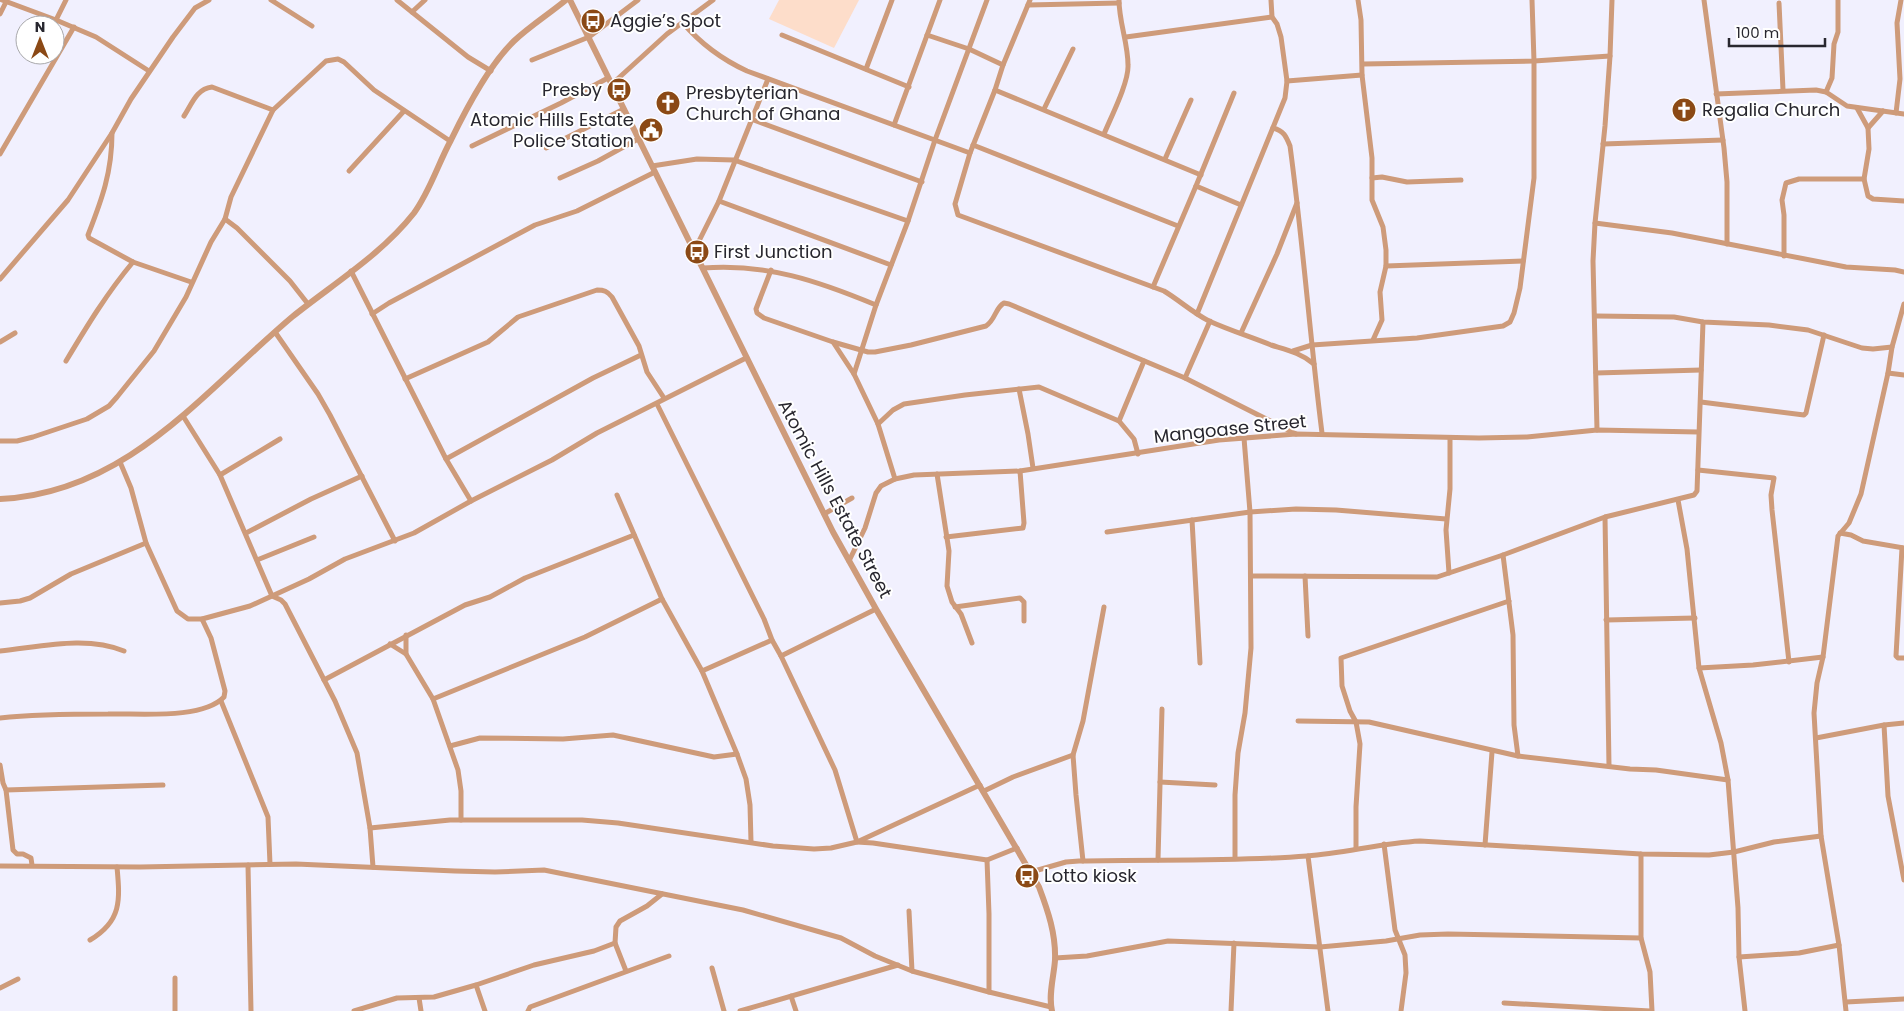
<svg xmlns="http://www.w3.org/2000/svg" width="1904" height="1011" font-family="Poppins,sans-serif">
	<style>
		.green { fill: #fdddca }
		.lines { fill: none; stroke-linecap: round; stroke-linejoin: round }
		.minor { stroke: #ce9b7a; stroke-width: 5 }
		.tertiary { stroke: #ce9b7a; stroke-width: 6 }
		.labels { text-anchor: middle; stroke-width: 4; stroke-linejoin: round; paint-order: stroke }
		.poi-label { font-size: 18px; fill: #28272f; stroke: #fff; text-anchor: start }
		.street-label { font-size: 18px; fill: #28272f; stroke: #fff }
	</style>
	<rect width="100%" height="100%" fill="#f1f0fe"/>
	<!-- green -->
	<path class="green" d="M779,0H859L834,48L769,19Z"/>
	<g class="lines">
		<!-- minor -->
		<g class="minor">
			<path d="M2,0L56,20L96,37L149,71"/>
			<path d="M271,0L312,26"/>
			<path d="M397,0L468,57L491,71"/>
			<path d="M1030,0L1003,65L995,90L970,153L955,204L958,215L1164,291C1179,300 1193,313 1209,321C1229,330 1251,337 1271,345C1287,350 1301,353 1314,364"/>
			<path d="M1358,0L1361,20L1362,75L1372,158V200L1383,227L1386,250V266L1380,292L1382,320L1373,340"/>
			<path d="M1704,0L1724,148L1727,182V244"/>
			<path d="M1779,3L1783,90"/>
			<path d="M1028,5L1119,3"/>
			<path d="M412,12L425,0"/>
			<path d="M0,14L6,2"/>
			<path d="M56,20L66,0"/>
			<path d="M683,23C701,44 721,59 747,71L970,153"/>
			<path d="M782,35L909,87"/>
			<path d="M927,35L969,49L1003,65"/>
			<path d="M1126,37L1272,17"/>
			<path d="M532,60L589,37L638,0"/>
			<path d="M1363,64L1534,61L1610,56"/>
			<path d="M866,69L892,0"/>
			<path d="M1287,81L1362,75"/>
			<path d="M612,84L667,34L713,0"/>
			<path d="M995,90L1201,175"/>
			<path d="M1826,92L1832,78L1834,44L1838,32V0"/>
			<path d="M1716,94L1816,90L1826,92L1847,106L1904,114"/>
			<path d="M1857,108L1868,128L1869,149L1864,179L1868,196L1873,199L1904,201"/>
			<path d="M1044,109L1073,49"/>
			<path d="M1896,113L1900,79L1897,23L1901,0"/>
			<path d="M184,116C192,104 196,89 212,87L273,110"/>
			<path d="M751,119L922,182"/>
			<path d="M894,125L940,0"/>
			<path d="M1273,128C1284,131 1286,136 1290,146C1303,242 1310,338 1322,433"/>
			<path d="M1868,128L1883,111"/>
			<path d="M112,133C112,172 102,199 88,235L89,238L133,262L191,282"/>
			<path d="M1104,134C1111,117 1129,82 1128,65C1128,43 1119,22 1119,0"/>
			<path d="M1603,144L1723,140"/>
			<path d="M973,145L1178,226"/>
			<path d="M472,146L561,103L608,78"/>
			<path d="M546,148L624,109"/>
			<path d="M0,154L74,27"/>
			<path d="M1165,159L1191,100"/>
			<path d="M652,166L697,159L734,160L908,221"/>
			<path d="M349,171L404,111"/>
			<path d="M560,178L598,161L638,139"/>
			<path d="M1372,178L1382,177L1407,182L1461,180"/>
			<path d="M1196,186L1241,205"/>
			<path d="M719,201L891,265"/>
			<path d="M225,219L237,228L290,281L308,304"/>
			<path d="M1595,223L1672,233L1846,267L1895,270L1904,272"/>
			<path d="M694,251L719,201L768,79"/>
			<path d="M1784,256V215L1782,200L1786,183L1799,179H1864"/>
			<path d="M1386,266L1523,261"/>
			<path d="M703,268C766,263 818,281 876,305"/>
			<path d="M771,270L756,309L757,313L764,318L833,342L854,374L878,424L895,479"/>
			<path d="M351,271L446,459L471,501"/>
			<path d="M0,279L68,200L112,133L131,99L173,37L195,8L209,0"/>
			<path d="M1153,287L1196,186L1234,93"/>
			<path d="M372,314L389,303L535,225L577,211L655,172"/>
			<path d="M1197,314L1285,98L1287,81L1281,37L1277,24L1272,17L1271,0"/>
			<path d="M1596,316L1674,317L1703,322L1769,325L1808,330L1862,348L1873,349L1892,347"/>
			<path d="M275,332L318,394L330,415L395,541"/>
			<path d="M1241,333L1277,254L1297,203"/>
			<path d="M0,342L15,333"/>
			<path d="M833,342L868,352H875L911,345L986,326C996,319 995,308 1004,303L1009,304L1185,378L1296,434"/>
			<path d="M1293,351L1312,345L1417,338L1503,326L1510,322L1514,313L1520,288L1534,178V61L1532,0"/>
			<path d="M66,361C87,326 107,293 133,262"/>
			<path d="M1596,373L1701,370"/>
			<path d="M1888,373L1904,375"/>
			<path d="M854,374L876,305L908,221L935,140L987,0"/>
			<path d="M1185,378L1210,321"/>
			<path d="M405,379L488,342L518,317L597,290C604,290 607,291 612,297L639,346L647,372L664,398"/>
			<path d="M1019,389L1028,434L1033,468"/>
			<path d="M1701,402L1804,415L1806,413L1824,335"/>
			<path d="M657,404L764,619L772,640L781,656L835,770L857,842L873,843L987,860L1017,848"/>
			<path d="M183,416L220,475L272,596L281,600L285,604L335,701L357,753L370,828L373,867"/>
			<path d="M1119,421L1144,361"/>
			<path d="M878,424L893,410L904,404L965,395L1039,387L1119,421L1134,439L1138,454"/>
			<path d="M1597,430L1593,261L1595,223L1605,126L1610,56L1612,0"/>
			<path d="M0,441H17L33,437L87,419L109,406L117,397L154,351L186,297L211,242L225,219L231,197L273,110L326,61L338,59L344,62L374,90L450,141"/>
			<path d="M446,459L593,378L641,355"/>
			<path d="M120,462L131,488L146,543L177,611L188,619H202L250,606L309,579L345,559L414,533L471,501L552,460L597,433L746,358"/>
			<path d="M1698,470L1774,478L1771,495L1772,510L1789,662"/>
			<path d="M937,474L949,551L947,586L952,602L961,614L972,643"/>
			<path d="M220,475L280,439"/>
			<path d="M617,495L662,599L702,671L737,754L746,779L750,805L751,842"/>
			<path d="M1678,500L1687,549L1699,668L1721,743L1728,780L1738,908L1739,957L1745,1011"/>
			<path d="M824,514L852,498"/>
			<path d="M1605,517L1609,766"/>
			<path d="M1192,520L1200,663"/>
			<path d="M1107,532L1250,512L1296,509L1336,510L1446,519"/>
			<path d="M246,533L311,499L362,476"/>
			<path d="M1840,533L1851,535L1863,541L1904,548"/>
			<path d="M946,537L1023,528L1024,523L1020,471"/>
			<path d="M1902,548L1896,656L1898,658H1904"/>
			<path d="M1503,555L1513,635L1514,725L1518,756"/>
			<path d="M257,560L314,537"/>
			<path d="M849,561L865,528L876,493L881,486L895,479L914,475L1020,471L1219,440L1296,434L1479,438L1527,437L1597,430L1698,432"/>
			<path d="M1449,573L1446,530L1450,489V438"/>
			<path d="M1251,576L1437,577L1503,555L1605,517L1694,495L1697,491L1703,322"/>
			<path d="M1305,576L1308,636"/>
			<path d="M0,603L20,601L30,598L71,574L146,543"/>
			<path d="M955,607L1020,598L1024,602V621"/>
			<path d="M1606,620L1695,618"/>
			<path d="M406,635V654L433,699L458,770L461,791V820"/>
			<path d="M390,644L406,654"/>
			<path d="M0,651C40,647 86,635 124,651"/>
			<path d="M781,656L876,609"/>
			<path d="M1699,668L1753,665L1823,657"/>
			<path d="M702,671L772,640"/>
			<path d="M324,680L465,605L490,597L525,578L634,535"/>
			<path d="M433,699L585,637L662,599"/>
			<path d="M221,701L268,817L270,864"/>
			<path d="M0,718C36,714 72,714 108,714C138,713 202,720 224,697L225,691L211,638L202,619"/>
			<path d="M1298,721L1369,722L1518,756L1630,769L1656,770L1728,780"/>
			<path d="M1884,725L1888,796L1904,880"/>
			<path d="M1816,738L1884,725L1904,723"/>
			<path d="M450,746L480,738L563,739L613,735L714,757L737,754"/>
			<path d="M0,765L3,783L6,790L13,850L17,854H23L31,858L32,865"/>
			<path d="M1160,782L1215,785"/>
			<path d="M6,790L163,785"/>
			<path d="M984,791L1013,777L1073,755"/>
			<path d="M370,828L450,820H582L618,823L773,846L814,849L831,848L857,842L980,785"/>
			<path d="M1384,844L1395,930L1405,955L1406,973L1401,1011"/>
			<path d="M1485,845L1492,752"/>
			<path d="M1356,848V807L1360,744L1356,722L1350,711L1342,686L1341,658L1509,601"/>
			<path d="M1641,854V938L1650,972L1652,1011"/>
			<path d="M1308,856L1328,1011"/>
			<path d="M1235,858V795L1238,753L1245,713L1251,648L1250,512L1244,438"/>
			<path d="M987,860L989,914V992"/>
			<path d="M1158,860L1162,709"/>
			<path d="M1083,861L1076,795L1073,755L1083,721L1104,607"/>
			<path d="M248,865L251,1011"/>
			<path d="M0,866L140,867L296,864L455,871L495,872L544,870L743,910L841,938L875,956L912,971L989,992L1051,1007"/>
			<path d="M1031,872L1066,862L1079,861C1155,859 1231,862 1307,856C1345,853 1382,843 1420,841L1641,854L1709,855L1734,852L1774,842L1821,836"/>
			<path d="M909,911L912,971"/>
			<path d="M90,940C122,921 120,900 117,867"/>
			<path d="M1739,957L1799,953L1839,945"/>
			<path d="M1055,958L1087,956L1168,941L1320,947L1386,941L1420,935L1448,934L1641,938"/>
			<path d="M712,968L724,1011"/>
			<path d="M626,971L615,943L616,927L620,921L647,906L662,894"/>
			<path d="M476,985L485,1011"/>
			<path d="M0,988L18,979"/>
			<path d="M791,996L796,1011"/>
			<path d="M419,998L421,1011"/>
			<path d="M1846,1002L1904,999"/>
			<path d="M1504,1003L1650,1011"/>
			<path d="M175,1011V978"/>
			<path d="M354,1011L397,998L434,997L476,985L534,965L594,951L615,943"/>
			<path d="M528,1011L530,1007L669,956"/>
			<path d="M740,1011L898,965"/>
			<path d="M1231,1011L1234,943"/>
			<path d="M1846,1011L1839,945L1821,836L1814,713L1817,683L1823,657L1838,536L1849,523L1861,494L1888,373L1892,347L1904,304"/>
		</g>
		<!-- tertiary -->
		<g class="tertiary">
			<path d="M570,0L833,532L876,609L1039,887C1048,911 1056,934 1055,960C1054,976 1048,995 1052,1011"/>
			<path d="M0,499C127,493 203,392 292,317C333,284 381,255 414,213C430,191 438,164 451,140C466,109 490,64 514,41C530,26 549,14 566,0"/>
		</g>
	</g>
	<!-- icons -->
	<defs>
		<symbol id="bus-disc" viewBox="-11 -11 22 22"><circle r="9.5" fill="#8b4915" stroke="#fff"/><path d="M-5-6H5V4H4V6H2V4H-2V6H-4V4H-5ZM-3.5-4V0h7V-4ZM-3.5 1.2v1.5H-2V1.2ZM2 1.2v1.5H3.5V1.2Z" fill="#fff"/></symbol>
		<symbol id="church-disc" viewBox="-11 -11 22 22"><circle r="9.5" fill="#8b4915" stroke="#fff"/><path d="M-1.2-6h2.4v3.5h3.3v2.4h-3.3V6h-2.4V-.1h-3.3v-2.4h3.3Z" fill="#fff"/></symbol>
		<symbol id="civic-disc" viewBox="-11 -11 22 22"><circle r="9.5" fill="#8b4915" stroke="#fff"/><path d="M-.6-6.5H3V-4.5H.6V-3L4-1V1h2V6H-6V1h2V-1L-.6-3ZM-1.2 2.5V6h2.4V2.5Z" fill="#fff"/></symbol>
	</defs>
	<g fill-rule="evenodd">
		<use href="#bus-disc" x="579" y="7" width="28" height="28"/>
		<use href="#bus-disc" x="605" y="76" width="28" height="28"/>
		<use href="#church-disc" x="654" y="89" width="28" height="28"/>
		<use href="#church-disc" x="1670" y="96" width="28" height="28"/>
		<use href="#civic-disc" x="637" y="116" width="28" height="28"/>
		<use href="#bus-disc" x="683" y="238" width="28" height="28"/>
		<use href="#bus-disc" x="1013" y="862" width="28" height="28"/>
	</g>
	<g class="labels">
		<!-- poi labels -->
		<g class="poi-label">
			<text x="610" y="27">Aggie’s Spot</text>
			<text x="602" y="96" text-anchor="end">Presby</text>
			<text x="686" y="99">Presbyterian<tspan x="686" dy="21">Church of Ghana</tspan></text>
			<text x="1702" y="116">Regalia Church</text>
			<text x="634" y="126" text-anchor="end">Atomic Hills Estate<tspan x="634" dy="21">Police Station</tspan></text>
			<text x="714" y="258">First Junction</text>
			<text x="1044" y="882">Lotto kiosk</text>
		</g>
		<!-- street labels -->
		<g class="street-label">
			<text transform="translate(1230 429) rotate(-6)" y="6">Mangoase Street</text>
			<text transform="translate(835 499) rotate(62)" y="6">Atomic Hills Estate Street</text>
		</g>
	</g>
	<!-- north arrow -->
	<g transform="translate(40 40)"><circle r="24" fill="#ffffff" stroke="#a9a9ac"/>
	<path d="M0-4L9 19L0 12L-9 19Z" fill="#8b4915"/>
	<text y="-8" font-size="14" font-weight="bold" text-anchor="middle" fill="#28272f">N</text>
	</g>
	<!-- scale -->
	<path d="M1729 38v8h96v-8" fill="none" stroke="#28272f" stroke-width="2.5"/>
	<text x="1736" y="38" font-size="15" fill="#28272f" stroke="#ffffff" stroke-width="4" paint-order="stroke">100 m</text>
</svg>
